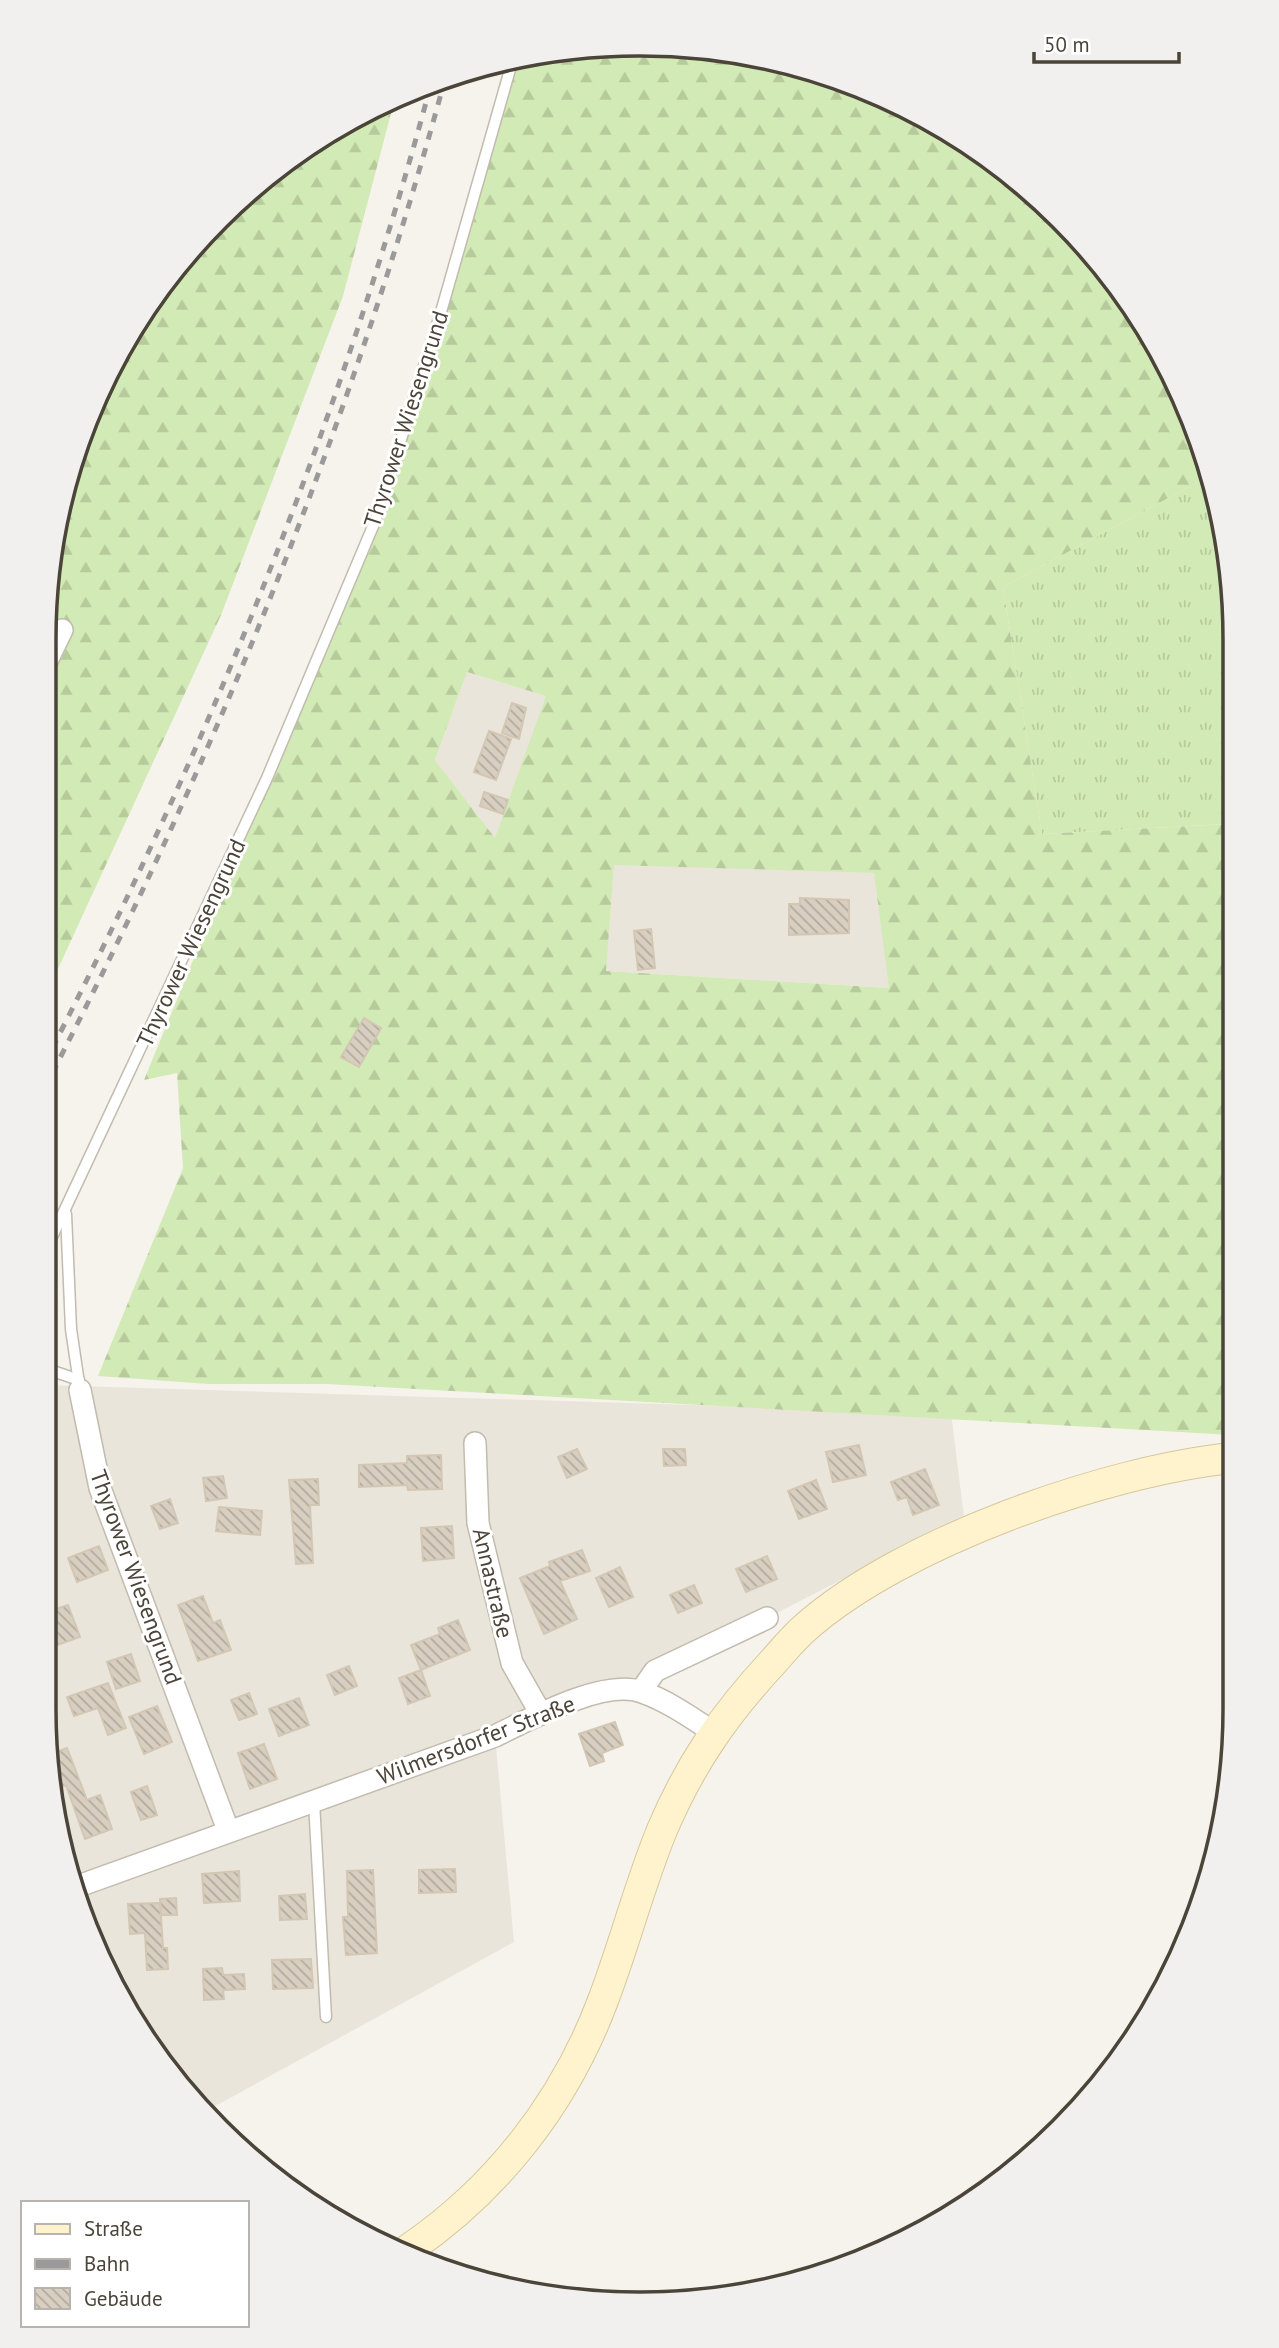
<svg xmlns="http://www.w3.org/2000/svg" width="1279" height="2348" font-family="'PT Sans',sans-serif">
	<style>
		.residential { fill: #eae5da }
		.grass { fill: url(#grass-tufts) }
		.forest { fill: url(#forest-firs); fill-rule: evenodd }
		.building { fill: url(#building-back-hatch); stroke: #d3c7b4; stroke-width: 2 }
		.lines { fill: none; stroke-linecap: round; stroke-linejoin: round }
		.service-casing { stroke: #c2bbae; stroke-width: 13 }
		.minor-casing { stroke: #c2bbae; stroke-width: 24 }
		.secondary-casing { stroke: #d6c79b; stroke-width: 32 }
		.service { stroke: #fff; stroke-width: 10 }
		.minor { stroke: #fff; stroke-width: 21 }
		.secondary { stroke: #fff3cd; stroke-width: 30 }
		.rail { stroke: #9a9a9a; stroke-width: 5; stroke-dasharray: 9 9; stroke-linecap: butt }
		.labels { text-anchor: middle; stroke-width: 6; stroke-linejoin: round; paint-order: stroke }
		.street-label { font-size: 23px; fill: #4b4439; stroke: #fff }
		.rim { fill: none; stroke: #4b4439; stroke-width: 3.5 }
	</style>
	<defs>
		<pattern id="grass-tufts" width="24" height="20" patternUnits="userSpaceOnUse" patternTransform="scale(1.75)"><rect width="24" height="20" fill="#d2eab5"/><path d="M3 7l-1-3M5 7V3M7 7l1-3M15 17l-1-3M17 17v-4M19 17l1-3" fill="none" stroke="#b6ca9c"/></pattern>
		<pattern id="forest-firs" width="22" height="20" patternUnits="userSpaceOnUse" patternTransform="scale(1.75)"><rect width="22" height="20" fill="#d2eab5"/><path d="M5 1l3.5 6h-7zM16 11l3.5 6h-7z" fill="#b6ca9c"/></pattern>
		<pattern id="building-back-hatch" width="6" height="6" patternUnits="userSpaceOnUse" patternTransform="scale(1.75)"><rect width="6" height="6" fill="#d8cfc1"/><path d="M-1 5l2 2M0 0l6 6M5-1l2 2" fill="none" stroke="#b1aa9e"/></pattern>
	</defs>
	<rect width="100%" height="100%" fill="#f6f3ec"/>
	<!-- residential -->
	<g class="residential">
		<path d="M467,672L547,696L495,839L435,760Z"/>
		<path d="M614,864L875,873L890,988L605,971Z"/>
		<path d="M44,1385L951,1413L964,1517L767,1618L641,1691L608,1690L495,1736L514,1942L208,2110L167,2071L76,1900L44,1708Z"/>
	</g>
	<!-- grass -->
	<path class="grass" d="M1209,472L1230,562L1231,869L1226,824L1042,834L1003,587L1198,482Z"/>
	<!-- forest -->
	<g class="forest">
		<path d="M600,45L717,49L831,75L937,123L1033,192L1135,308L1203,448L1209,472L1198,482L1003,587L1042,834L1227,824L1231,869L1233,1435L327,1384H209L98,1376L183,1168L177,1073L144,1080L376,515L520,58ZM467,672L546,696L495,838L435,760ZM614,865L874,873L889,988L606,971Z"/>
		<path d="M395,98L343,296L221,615L45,997V601L64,485L123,342L191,247L277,167L376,105Z"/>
	</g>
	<!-- building -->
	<g class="building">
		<path d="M512,703L526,708L519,739L502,733Z"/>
		<path d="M489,731L511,739L496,780L474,772Z"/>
		<path d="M484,792L508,800L503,814L480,806Z"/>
		<path d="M800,898L849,900V933L789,935V904H800Z"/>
		<path d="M651,929L655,968L638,970L634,931Z"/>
		<path d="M364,1018L381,1028L359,1067L341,1057Z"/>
		<path d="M859,1445L866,1475L833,1482L826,1452Z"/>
		<path d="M577,1449L587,1469L567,1478L558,1457Z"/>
		<path d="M663,1449H685L686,1465L664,1466Z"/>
		<path d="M441,1455L442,1489L408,1490L407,1485L359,1487V1465L407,1463V1456Z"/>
		<path d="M925,1469L939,1505L913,1515L907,1497L898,1500L891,1482Z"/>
		<path d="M223,1476L227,1498L206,1501L203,1478Z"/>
		<path d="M318,1479L319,1505H310L313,1563L296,1564L289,1480Z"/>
		<path d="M816,1480L827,1509L799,1519L788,1491Z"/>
		<path d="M170,1499L178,1523L160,1529L151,1506Z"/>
		<path d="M219,1507L262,1511L260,1535L216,1531Z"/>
		<path d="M452,1526L454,1558L423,1561L421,1528Z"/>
		<path d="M99,1546L108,1570L77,1582L68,1558Z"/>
		<path d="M582,1550L590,1571L560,1581L577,1619L544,1634L520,1578L550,1566L549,1562Z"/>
		<path d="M767,1556L777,1579L746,1592L736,1569Z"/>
		<path d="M620,1567L633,1597L609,1607L596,1578Z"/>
		<path d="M694,1585L702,1603L678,1613L670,1595Z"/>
		<path d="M203,1596L213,1623L220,1620L231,1650L198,1661L178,1605Z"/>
		<path d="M68,1605L80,1637L52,1647L44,1613Z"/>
		<path d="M458,1620L470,1650L421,1670L411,1645L440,1634L438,1628Z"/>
		<path d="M131,1654L140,1681L116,1689L107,1662Z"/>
		<path d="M349,1666L357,1686L335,1695L327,1675Z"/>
		<path d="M421,1670L430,1696L408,1704L399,1678Z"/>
		<path d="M108,1683L126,1728L108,1735L98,1708L74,1716L67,1697Z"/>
		<path d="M249,1693L257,1714L239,1720L231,1700Z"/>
		<path d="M299,1698L309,1725L279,1736L269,1709Z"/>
		<path d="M157,1706L172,1742L144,1754L129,1717Z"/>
		<path d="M615,1722L623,1745L602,1753L604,1761L590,1766L579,1734Z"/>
		<path d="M264,1744L277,1779L250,1789L238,1753Z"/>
		<path d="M67,1748L87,1800L100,1795L112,1829L85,1839L66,1785L59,1788L55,1777L51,1754Z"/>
		<path d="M147,1786L157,1815L141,1820L131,1792Z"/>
		<path d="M455,1869L456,1892L419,1893V1870Z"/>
		<path d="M373,1870L377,1953L346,1955L343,1917H348L347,1871Z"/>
		<path d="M239,1871L240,1901L204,1903L202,1874Z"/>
		<path d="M305,1894L307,1919L280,1920L279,1896Z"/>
		<path d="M176,1898L177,1915H161L160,1899Z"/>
		<path d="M160,1903L163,1948H167L168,1969L147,1970L145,1933L130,1934L128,1904Z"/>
		<path d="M311,1959L313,1988L273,1989L272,1960Z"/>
		<path d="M222,1968L223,1975L244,1974L245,1989L223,1990L224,1999L204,2000L203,1969Z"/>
	</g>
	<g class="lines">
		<defs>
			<g id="service">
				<path d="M66,1214L71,1329L80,1390"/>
				<path d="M44,1254L267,778L376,519L441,312L513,59"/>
				<path d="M44,1368L79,1380"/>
				<path d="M314,1802L326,2017"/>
			</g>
			<g id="minor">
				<path d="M45,665L62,630"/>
				<path d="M80,1390L100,1488L228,1830"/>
				<path d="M475,1443L478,1523L512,1663L541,1714"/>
				<path d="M641,1691L655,1671L767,1618"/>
				<path d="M73,1888L495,1736C530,1719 604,1678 642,1692C666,1700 692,1718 713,1732"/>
			</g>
			<path id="secondary" d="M409,2249C497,2189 564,2103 602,2003C624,1946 639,1886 662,1830C690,1764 724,1715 772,1663C783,1651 794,1637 806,1627C901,1543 1107,1470 1233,1458"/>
		</defs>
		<!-- service casing -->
		<use href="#service" class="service-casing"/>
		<!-- minor casing -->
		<use href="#minor" class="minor-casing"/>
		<!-- secondary casing -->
		<use href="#secondary" class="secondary-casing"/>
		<!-- service -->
		<use href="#service" class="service"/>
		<!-- minor -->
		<use href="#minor" class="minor"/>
		<!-- secondary -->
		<use href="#secondary" class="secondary"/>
		<!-- rail -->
		<g class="rail">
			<path d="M44,1064C206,752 340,424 431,84"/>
			<path d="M44,1089C211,767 350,430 445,79"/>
		</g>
	</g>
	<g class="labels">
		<!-- street labels -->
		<g class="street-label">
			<text transform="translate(406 419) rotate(-72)" y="8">Thyrower Wiesengrund</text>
			<text transform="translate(191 943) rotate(-65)" y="8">Thyrower Wiesengrund</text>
			<text transform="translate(136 1577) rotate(70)" y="8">Thyrower Wiesengrund</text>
			<text transform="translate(493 1583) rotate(77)" y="8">Annastraße</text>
			<text transform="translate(476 1740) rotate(-21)" y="8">Wilmersdorfer Straße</text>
		</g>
	</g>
	<!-- crop -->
	<path d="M0 0H1279V2348H0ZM639 56H640A583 583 0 0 1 1223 639V1709A583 583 0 0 1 640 2292H639A583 583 0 0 1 56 1709V639A583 583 0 0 1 639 56Z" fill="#f1f0ef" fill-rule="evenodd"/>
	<path class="rim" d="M639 56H640A583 583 0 0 1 1223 639V1709A583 583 0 0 1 640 2292H639A583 583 0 0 1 56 1709V639A583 583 0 0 1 639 56Z"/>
	<!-- legend -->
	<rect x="21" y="2201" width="228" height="126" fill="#ffffff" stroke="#b7b4b0" stroke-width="2"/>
	<rect x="35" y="2224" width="35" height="10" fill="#fff3cd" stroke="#b7b4b0" stroke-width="2"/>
	<text x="84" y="2236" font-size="21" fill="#4b4439">Straße</text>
	<rect x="35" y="2259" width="35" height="10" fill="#9a9a9a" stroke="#b7b4b0" stroke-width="2"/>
	<text x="84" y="2271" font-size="21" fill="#4b4439">Bahn</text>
	<rect x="35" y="2288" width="35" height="21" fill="url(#building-back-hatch)" stroke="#b7b4b0" stroke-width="2"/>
	<text x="84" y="2306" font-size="21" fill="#4b4439">Gebäude</text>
	<!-- scale -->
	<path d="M1034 52v10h145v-10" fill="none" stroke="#4b4439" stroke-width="3.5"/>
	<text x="1044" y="52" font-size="21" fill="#4b4439" stroke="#ffffff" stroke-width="5" paint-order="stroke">50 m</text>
</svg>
